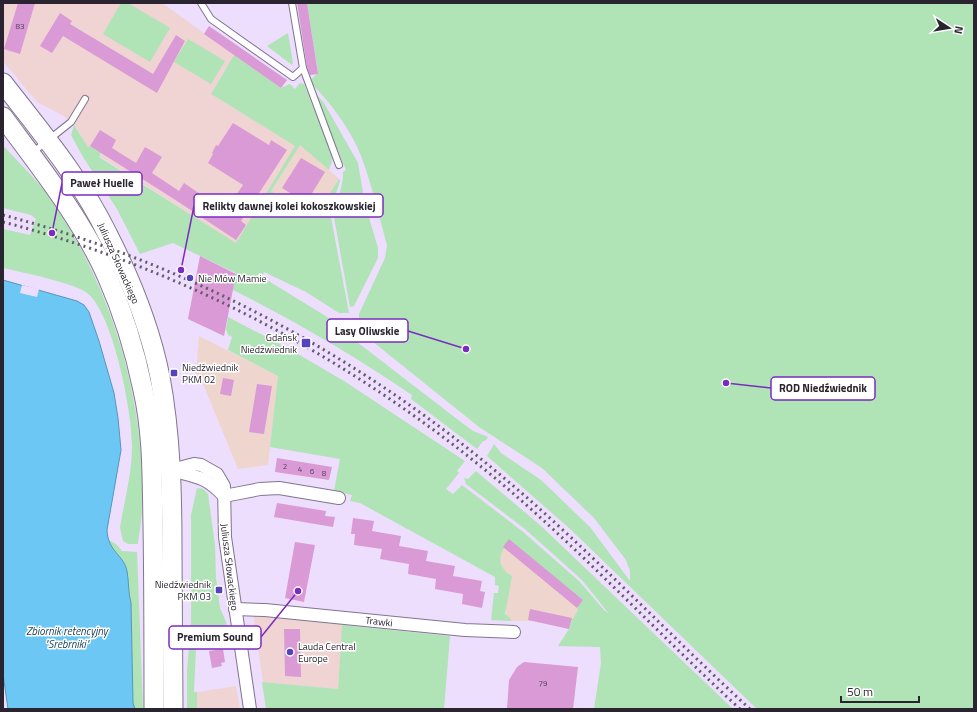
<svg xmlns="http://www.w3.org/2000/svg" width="977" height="712" font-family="'Titillium Web',sans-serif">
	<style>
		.commercial { fill: #efd4d3 }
		.industrial { fill: #eed5cd }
		.green { fill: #b0e3b6 }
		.water { fill: #6cc7f4; stroke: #5896b9 }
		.pier { fill: #ecdefc }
		.building { fill: #d99ad5 }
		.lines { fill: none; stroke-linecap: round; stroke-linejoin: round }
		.service-casing { stroke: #817590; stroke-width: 8 }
		.minor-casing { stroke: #817590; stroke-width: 14 }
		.primary-casing { stroke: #817590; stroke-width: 21 }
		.service { stroke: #fff; stroke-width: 6 }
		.minor { stroke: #fff; stroke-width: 12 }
		.primary { stroke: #fff; stroke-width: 19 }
		.rail { stroke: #635b6c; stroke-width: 3; stroke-dasharray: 2 4; stroke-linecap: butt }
		.poi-dot { fill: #5642ba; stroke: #fff; stroke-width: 1.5 }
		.labels { text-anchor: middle; stroke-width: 3; stroke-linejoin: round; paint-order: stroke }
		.number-label { font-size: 8px; fill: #554258 }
		.street-label { font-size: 10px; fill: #29242f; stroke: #fff }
		.poi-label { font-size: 10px; fill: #29242f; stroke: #fff; text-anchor: start }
		.water-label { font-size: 11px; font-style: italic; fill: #1a4255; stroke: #fff }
		.leader { fill: none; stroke: #7b2cbf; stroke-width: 1.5 }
		.callout-dot { fill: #7b2cbf; stroke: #fff; stroke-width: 1.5 }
		.callout { fill: #fff; stroke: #7b2cbf; stroke-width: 1.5 }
		.callout-label { font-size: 11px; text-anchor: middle; font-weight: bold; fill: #29242f }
	</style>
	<rect width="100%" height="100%" fill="#ecdefc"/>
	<!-- commercial -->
	<g class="commercial">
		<path d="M3,3H158L165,5L234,55L211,94L296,146L236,243L99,156L101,154L88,148L76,127L71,122L62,115L37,102L3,61Z"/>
		<path d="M253,614L343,623L338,689L263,682Z"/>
		<path d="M236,686L240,709H197V692Z"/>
	</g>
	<!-- industrial -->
	<g class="industrial">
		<path d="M300,144L339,179L314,218L271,191Z"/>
		<path d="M199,336L278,376L268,465L238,469L204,386L196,375Z"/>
		<path d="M509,539L583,600L577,608L578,610L573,619H572L569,629L533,621H511V619L506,617L507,573L502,567L500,560L501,550Z"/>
	</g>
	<!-- green -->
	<g class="green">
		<path d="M121,3H128L170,28L150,62L103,34Z"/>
		<path d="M307,3H974V709H757L569,528L487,456L494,444L501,453L541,480L590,527L630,581V571L626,560L594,518L542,468L479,427L362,333L359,325V314L385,258L387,245C379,216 372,185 361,156C350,128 330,102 309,81L318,73Z"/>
		<path d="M288,33L293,63L292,65L267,46Z"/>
		<path d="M188,39L225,61L211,84L174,62Z"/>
		<path d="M234,55L281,88L290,84L295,89L300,83L304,84L331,152L332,161L329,170L300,145L271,191L314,218L339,179L340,181L330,212L349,313H339L306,292L264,272L262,277L337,323L348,330L357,342L457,419L473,431L488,437L485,441H483L477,449L411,399L412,395C355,356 295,321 233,290L236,273L173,243L140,254L117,209L83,157L71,135L74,125L88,147L90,146L101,153L99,157L236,243L295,146L211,94Z"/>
		<path d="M316,94L324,103L358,163L365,204L378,248V258L354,306L350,307L334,217C335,202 344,187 343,172L346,170L315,95Z"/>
		<path d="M3,145C18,163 36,178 49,197C111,285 146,400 142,508C142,520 139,532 138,544H128L123,541L120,528C124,502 132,474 132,447C133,415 113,312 87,293C75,283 20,272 3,268V229L30,235L36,219L31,215L3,208Z"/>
		<path d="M228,317L291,350L344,381L465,461L457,471L459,473L446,489L453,494L462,485L522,531L580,582L604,610L609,614L582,580L525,529L466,484L464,478L468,479L476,471L540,525L733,709H594L601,663L600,647L558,646L569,629L572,619H573L578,610L577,608L583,600L509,540C499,553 495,566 512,576L505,614L511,619V621L491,620L494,593H498L499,586L495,585V577L360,503L350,501L352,495L334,491L340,459L270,447L278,376L228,350L232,337L228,335L226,329Z"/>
		<path d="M197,488L203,489L208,494L215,545L216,578L220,608L226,622L229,641L196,649L194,692H197V709H187V671L191,623V515Z"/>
		<path d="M107,539L116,544L122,551L137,552L143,709H135L133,703L131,603L127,583Z"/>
		<path d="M342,625L450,636L444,709H266L262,682L338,689Z"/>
	</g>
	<!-- water -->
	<path class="water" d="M3,280L77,301L84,305L89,312L99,341L114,393L118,418L121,450L107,530C108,552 124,555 127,571C129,582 128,592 131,603L133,703L135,709H8L3,674Z"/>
	<!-- pier -->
	<path class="pier" d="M22,285L39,289L37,297L20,293Z"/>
	<!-- building -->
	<g class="building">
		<path d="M18,3H35L20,54L4,49Z"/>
		<path d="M297,3H307L318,74L310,75L307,67Z"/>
		<path d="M60,13L72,21L70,24L153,74L176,35L185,41L157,93L63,36L52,53L40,46Z"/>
		<path d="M209,26L287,80L281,88L204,34Z"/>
		<path d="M233,123L269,145L271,140L287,150L241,221L246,225L236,240L174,199L90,146L100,130L116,140L112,148L136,163L145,147L162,157L152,173L179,191L184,183L225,211L243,185L208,163L213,154L212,153L216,145L218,146Z"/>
		<path d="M301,158L325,172L306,203L282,188Z"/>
		<path d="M200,256L236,274L224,336L188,319Z"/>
		<path d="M223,378L234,380L231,396L220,394Z"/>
		<path d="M257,384L272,386L264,434L249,432Z"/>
		<path d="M277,458L332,467L329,480L275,472Z"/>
		<path d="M277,503L326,511L325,516L335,517L333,527L274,517Z"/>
		<path d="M353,518L374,521L372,531L401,536L399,546L428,551L426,561L455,566L453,576L482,581L480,591L485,592L482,608L462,604L463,594L435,589L436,579L408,574L409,564L380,559L382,549L354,545L355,534H351Z"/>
		<path d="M509,539L583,600L577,608L503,547Z"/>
		<path d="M295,542L315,545L304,602L285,598Z"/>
		<path d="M530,609L572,618L569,629L528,620Z"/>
		<path d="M284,629H300L301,677L285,676Z"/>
		<path d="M223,649L225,662L221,663L222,666L212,668L209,651Z"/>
		<path d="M524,662L578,667L573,709H507L509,680L517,667Z"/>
	</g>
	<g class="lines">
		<defs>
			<g id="service">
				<path d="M201,3L211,19L293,77L303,68L292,3"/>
				<path d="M303,68L339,165"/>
				<path d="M32,153L71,122L85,99"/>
			</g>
			<g id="minor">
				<path d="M171,470L194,464L201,465L217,474L224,486L225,537L250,709"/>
				<path d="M174,471C198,477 206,477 224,496"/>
				<path d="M224,496L260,489L279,488L339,498"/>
				<path d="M235,609L265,610L465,630L514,632"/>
			</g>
			<g id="primary">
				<path d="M3,83C41,132 81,179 108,235C131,280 150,327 160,377C171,436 172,495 172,554C172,606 173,657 173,709"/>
				<path d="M3,117C40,167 81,218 107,276C123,312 135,351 143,390C153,434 152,480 153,525C154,587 154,648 154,709"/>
			</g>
		</defs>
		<!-- service casing -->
		<use href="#service" class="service-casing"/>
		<!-- minor casing -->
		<use href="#minor" class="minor-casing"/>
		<!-- primary casing -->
		<use href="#primary" class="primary-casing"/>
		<!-- service -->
		<use href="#service" class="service"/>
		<!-- minor -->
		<use href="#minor" class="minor"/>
		<!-- primary -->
		<use href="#primary" class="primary"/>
		<!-- rail -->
		<g class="rail">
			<path d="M3,215C186,263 359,355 504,478C590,550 667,633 750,709"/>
			<path d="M3,222C192,271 368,368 515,495C593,563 664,639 740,709"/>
		</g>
	</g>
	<!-- markers -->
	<g class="poi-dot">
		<circle cx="190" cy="278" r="4"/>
		<rect x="301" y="338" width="10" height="10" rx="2"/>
		<rect x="170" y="369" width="8" height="8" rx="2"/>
		<rect x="215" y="586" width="8" height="8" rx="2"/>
		<circle cx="290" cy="652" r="4"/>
	</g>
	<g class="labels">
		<!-- number labels -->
		<g class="number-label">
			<text x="20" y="29">83</text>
			<text x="285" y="469">2</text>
			<text x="300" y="472">4</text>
			<text x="312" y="474">6</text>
			<text x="324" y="476">8</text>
			<text x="543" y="686">79</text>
		</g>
		<!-- street labels -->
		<g class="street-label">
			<text transform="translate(119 263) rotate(66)" y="4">Juliusza Słowackiego</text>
			<text transform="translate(230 567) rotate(83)" y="4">Juliusza Słowackiego</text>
			<text transform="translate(379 621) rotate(6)" y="4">Trawki</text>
		</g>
		<!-- poi labels -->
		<g class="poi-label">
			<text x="198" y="282">Nie Mów Mamie</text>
			<text x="297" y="341" text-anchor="end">Gdańsk<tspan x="297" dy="12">Niedźwiednik</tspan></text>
			<text x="182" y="371">Niedźwiednik<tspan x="182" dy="12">PKM 02</tspan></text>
			<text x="211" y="588" text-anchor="end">Niedźwiednik<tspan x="211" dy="12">PKM 03</tspan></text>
			<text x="298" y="650">Lauda Central<tspan x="298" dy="12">Europe</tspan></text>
		</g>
		<!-- water labels -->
		<g class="water-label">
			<text x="67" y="635">Zbiornik retencyjny<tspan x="67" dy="13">"Srebrniki"</tspan></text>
		</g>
	</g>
	<!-- callouts -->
	<path class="leader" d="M52 233L62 183M181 270L194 206M466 349L408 331M726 383L771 388M298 591L261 637"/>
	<g class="callout-dot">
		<circle cx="52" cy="233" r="4"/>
		<circle cx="181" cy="270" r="4"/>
		<circle cx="466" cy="349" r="4"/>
		<circle cx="726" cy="383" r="4"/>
		<circle cx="298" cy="591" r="4"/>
	</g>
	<g class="callout">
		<rect x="62" y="172" width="80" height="23" rx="4"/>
		<rect x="194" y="194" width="189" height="23" rx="4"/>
		<rect x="327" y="319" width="81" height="23" rx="4"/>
		<rect x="771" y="377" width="104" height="23" rx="4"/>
		<rect x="169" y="626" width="92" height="23" rx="4"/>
	</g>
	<g class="callout-label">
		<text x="102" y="187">Paweł Huelle</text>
		<text x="289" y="210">Relikty dawnej kolei kokoszkowskiej</text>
		<text x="367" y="335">Lasy Oliwskie</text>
		<text x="823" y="392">ROD Niedźwiednik</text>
		<text x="215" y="641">Premium Sound</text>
	</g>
	<!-- border -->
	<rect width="977" height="712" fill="none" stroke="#29242f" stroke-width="8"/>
	<!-- north arrow -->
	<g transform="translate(949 28) rotate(102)" stroke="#ffffff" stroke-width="3" paint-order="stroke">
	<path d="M0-3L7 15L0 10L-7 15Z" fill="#29242f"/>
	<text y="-6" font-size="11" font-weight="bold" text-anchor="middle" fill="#29242f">N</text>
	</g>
	<!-- scale -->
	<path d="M841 696v6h78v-6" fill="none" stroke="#29242f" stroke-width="2"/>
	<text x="847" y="696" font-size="12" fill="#29242f" stroke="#ffffff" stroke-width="3" paint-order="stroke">50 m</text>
</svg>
